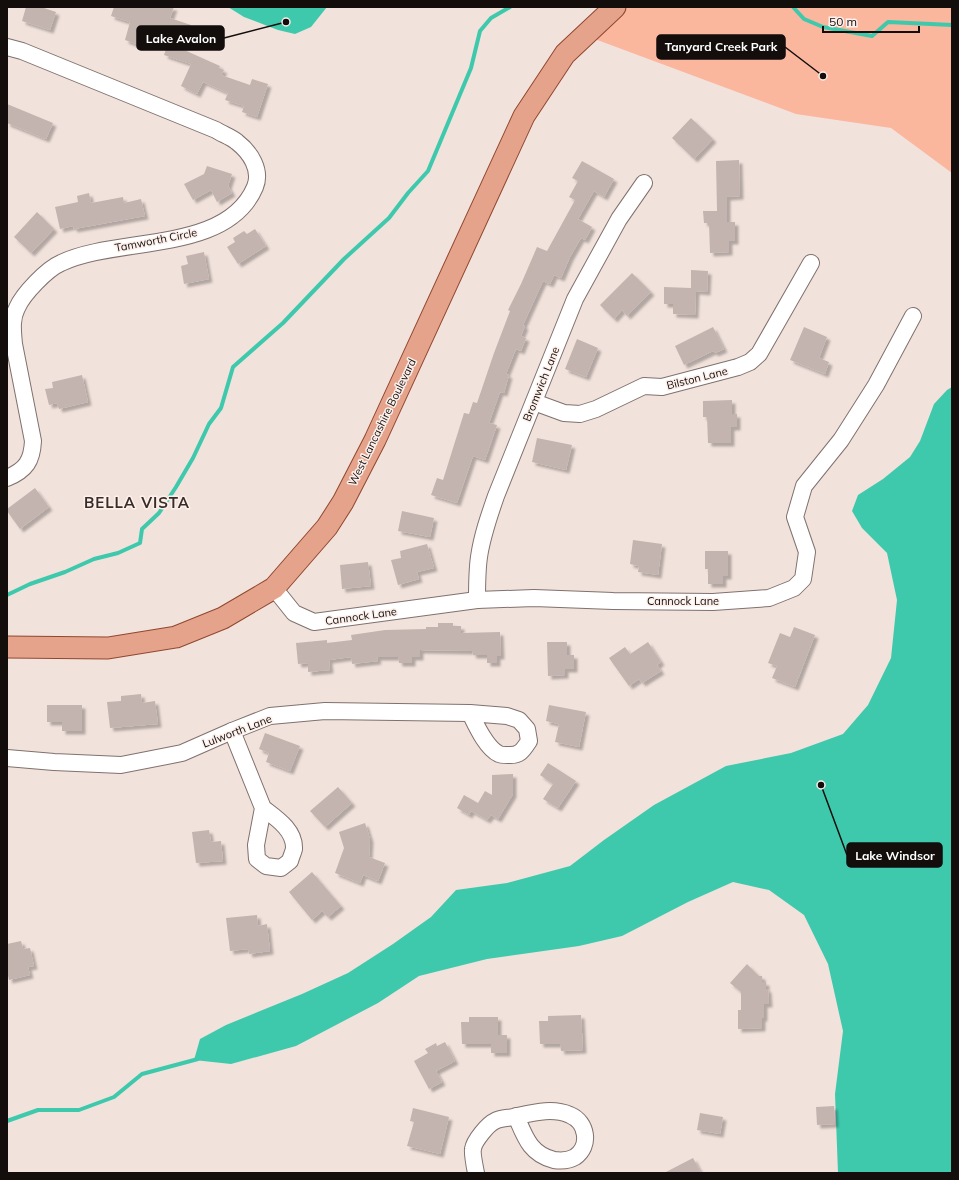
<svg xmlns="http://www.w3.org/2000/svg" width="959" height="1180" font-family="Mulish,sans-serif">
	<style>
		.green { fill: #fbb69e }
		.water { fill: #3ec9ad }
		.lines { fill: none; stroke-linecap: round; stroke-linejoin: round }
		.stream { stroke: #3ec9ad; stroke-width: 4 }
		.building { fill: #c4b4af; filter: url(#shadow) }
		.minor-casing { stroke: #80716d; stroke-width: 18 }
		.major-casing { stroke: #90472e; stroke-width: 23 }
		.minor { stroke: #fff; stroke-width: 16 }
		.major { stroke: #e5a38c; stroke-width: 21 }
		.labels { text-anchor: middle; stroke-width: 3; stroke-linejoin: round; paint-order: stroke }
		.street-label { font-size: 11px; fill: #130e0c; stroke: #fdf0eb }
		.district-label { font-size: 15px; font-weight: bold; letter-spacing: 1px; fill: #382c28; stroke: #fdf0eb }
		.leader { fill: none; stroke: #130e0c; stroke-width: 1.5 }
		.callout-dot { fill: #130e0c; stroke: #fdf0eb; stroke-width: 1.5 }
		.callout { fill: #130e0c; stroke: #130e0c; stroke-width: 1.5 }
		.callout-label { font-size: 12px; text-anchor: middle; font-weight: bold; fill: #fff }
	</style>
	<defs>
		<filter id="shadow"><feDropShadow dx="3.5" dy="3.5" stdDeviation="1" flood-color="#0004"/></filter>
	</defs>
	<rect width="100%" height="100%" fill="#f2e2dc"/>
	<!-- green -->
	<path class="green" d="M628,7H952V173L891,128L796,114L592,38Z"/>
	<!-- water -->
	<g class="water">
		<path d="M228,7H327L311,27L295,34L278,30L244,17Z"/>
		<path d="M952,387V1173H838L835,1094L843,1031L828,964L804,915L769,890L733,882L688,902L622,936L579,946L487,959L419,976L378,1003L296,1046L231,1064L194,1060L200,1039L226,1025L302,994L348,973L393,944L431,917L456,890L507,883L570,866L604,840L654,805L726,766L791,753L843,734L868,705L891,658L897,600L887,553L862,528L852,511L858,495L883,479L910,457L920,441L934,404L947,390Z"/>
	</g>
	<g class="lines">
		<!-- stream -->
		<g class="stream">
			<path d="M793,7L804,19L823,27L872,36L888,22L952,25"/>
			<path d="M7,595L30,584L65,572L94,559L118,553L140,543L142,529L159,513L176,487L193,458L209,424L221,408L233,367L283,323L344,259L389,218L408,193L428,171L471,68L480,31L491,18L510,7"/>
			<path d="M7,1121L38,1110H79L114,1097L142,1074L198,1059"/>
		</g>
	</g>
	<!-- building -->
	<g class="building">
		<path d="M26,7H41L56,12L50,30L22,21Z"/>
		<path d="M114,7H174L170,18L191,25L182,49L220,66L219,68L224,70L221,75L250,85L252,79L268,84L257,117L242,112L244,106L225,100L228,93L203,82L197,94L181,86L191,64L164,55L171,34L145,25L139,45L125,40L130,22L111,16Z"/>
		<path d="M7,104L53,123L46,139L7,123Z"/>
		<path d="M691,118L713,139L694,159L672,138Z"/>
		<path d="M739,160L740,196L727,197V222H735V241H729V252L710,253L709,223H704L703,211H717L716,161Z"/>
		<path d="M582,161L614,179L604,197L594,191L578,219L592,227L585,240L581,238L570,257L561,278L554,275L550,284L543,281L523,325L525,326L521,336L526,338L521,351L516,349L506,374L509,375L504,393L500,392L489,423L497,425L485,460L473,456L457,503L431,495L437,478L443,480L464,413L469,414L473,402L477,403L494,353L510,311L508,310L521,284L537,247L547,251L575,200L569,197L578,181L572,178Z"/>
		<path d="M207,166L232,174L228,186L232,193L217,202L211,190L193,200L184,184L204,174Z"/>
		<path d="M89,193L91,203L123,197L124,203L141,199L145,216L74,229L73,226L60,229L55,207L78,202L77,196Z"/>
		<path d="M37,212L54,229L31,253L14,237Z"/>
		<path d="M255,229L266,246L238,264L227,247L235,242L233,238L244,231L247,234Z"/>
		<path d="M204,252L209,279L184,284L181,266L188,264L186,256Z"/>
		<path d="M691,270L708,271L707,292L696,291L695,315L673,314V304H664V287L691,288Z"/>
		<path d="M632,273L651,292L627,316L622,310L614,319L600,305Z"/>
		<path d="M713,327L724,349L715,353L713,351L684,365L675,346Z"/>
		<path d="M804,327L827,337L819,358L829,362L825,374L790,360Z"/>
		<path d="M577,339L598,348L586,377L565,369Z"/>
		<path d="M82,375L88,402L59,409L57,403L49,405L45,389L53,388L52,382Z"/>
		<path d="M732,400V414H737V427H731V443H708L707,417H703V401Z"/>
		<path d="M537,438L572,445L566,470L532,462Z"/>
		<path d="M35,488L49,507L20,529L7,511V509Z"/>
		<path d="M402,511L434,518L430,537L398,531Z"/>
		<path d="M633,540L662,544L658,575L638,572L639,566L630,564Z"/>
		<path d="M427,544L434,568L417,572L419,579L398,585L391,560L401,558L400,551Z"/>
		<path d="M705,551H728V576H723V584H708V569H705Z"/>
		<path d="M368,562L371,586L342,589L340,565Z"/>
		<path d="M438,623H453V626H461V633L500,632L501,656H497V663H487V655H473L472,651L420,650V657H412V663H399L398,657H377L378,661L352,664L351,657L329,660L330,670L308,672V663L298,664L296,643L327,640V643L352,640L351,635L385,630L426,629V627H438Z"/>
		<path d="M794,627L815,635L795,687L772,678L777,666L768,663L780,633L790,637Z"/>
		<path d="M547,642H567V655H574V669H565V675L548,676Z"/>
		<path d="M648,642L661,662L657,665L661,671L642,683L639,679L629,686L609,658L625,647L630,654Z"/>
		<path d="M141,694L142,703L155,701L158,724L110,728L107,702L121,701V696Z"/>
		<path d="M47,705H82V731H62V722H47Z"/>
		<path d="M549,705L586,712L579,747L555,742L559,724L546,721Z"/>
		<path d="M265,733L300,746L290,771L266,762L269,753L259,749Z"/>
		<path d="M548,763L576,781L558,808L543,799L553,784L540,775Z"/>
		<path d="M513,774V794L498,819L491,815L487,820L471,811L469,815L457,808L464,795L478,803L485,791L492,795V775Z"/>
		<path d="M338,787L352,803L325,827L310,811Z"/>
		<path d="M365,823L370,839L369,857L385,863L378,881L363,875L360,883L335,873L344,848L339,832Z"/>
		<path d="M209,830L211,842L221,841L223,861L196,863L192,832Z"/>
		<path d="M312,872L341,906L328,917L322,911L312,920L289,892Z"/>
		<path d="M257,915L258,926L267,924L270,951L249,954L248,949L230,951L226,918Z"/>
		<path d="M21,941L23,949L30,948L34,966L28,967L30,975L9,980L7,971V944Z"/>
		<path d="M747,964L759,976H762V982H766V989H768L769,1004H764V1018H762V1028L738,1029V1010H741V992L730,983Z"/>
		<path d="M581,1015L583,1050L561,1051L560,1044H540L539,1021H548V1016Z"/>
		<path d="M469,1017H498V1035H507V1053H491V1044H462L461,1022H469Z"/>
		<path d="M445,1042L455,1061L436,1071L442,1082L429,1089L414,1061L428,1053L425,1049L436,1043L437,1046Z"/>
		<path d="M834,1106L835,1124L817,1125L816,1107Z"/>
		<path d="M413,1108L449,1117L440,1154L407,1146L414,1122L410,1121Z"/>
		<path d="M700,1113L723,1117L720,1134L697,1130Z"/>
		<path d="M693,1158L701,1173H664Z"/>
	</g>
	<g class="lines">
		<defs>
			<g id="minor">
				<path d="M7,47L22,51L216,130C222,134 231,137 237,142C250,152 262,170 255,187C227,254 117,236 61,263C47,269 23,294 17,308C11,319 13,332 14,344L33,441C32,461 26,470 7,478"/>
				<path d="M534,402L564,413L580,414L596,409L644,386L662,387L738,367L750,362L759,354L811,263"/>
				<path d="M274,588L294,613L314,622L477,600L534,598L613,601L713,602L769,598L794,588L803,579L807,552L795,517L804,486L841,440L876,385L913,316"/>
				<path d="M477,600C477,586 477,571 479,557C482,536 489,516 496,496L575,299L619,219L644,183"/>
				<path d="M232,731L263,808L256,845L257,859L266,866L281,868L290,861C291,857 293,853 294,849C295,830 276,818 263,808"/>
				<path d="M7,758L54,762L121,765L182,753L232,731L270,716L325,711L470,713L507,716L519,720L527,729L529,741C523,750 520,756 508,755C505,755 501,755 499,754C486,748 476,725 470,713"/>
				<path d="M476,1173C475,1168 472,1153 473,1149C474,1141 488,1124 495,1121C500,1118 508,1118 513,1117C532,1113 552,1107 570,1115C587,1122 591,1146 575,1157C568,1161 561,1161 554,1160C530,1154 525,1137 516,1116"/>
			</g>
			<path id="major" d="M7,647L108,648L176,637L223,618L274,588L327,527L343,502L375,440L524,116L565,54L615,7"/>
		</defs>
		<!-- minor casing -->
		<use href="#minor" class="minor-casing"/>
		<!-- major casing -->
		<use href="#major" class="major-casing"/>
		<!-- minor -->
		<use href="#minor" class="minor"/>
		<!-- major -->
		<use href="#major" class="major"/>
	</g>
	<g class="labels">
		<!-- street labels -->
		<g class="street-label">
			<text transform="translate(156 240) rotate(-11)" y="4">Tamworth Circle</text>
			<text transform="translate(697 378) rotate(-14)" y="4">Bilston Lane</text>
			<text transform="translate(541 384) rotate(-68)" y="4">Bromwich Lane</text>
			<text transform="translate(382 422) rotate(-64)" y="4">West Lancashire Boulevard</text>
			<text x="683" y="605">Cannock Lane</text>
			<text transform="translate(361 616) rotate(-8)" y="4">Cannock Lane</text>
			<text transform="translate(237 731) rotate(-21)" y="4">Lulworth Lane</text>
		</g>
		<!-- district labels -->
		<g class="district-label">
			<text x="137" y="508">BELLA VISTA</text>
		</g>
	</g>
	<!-- callouts -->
	<path class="leader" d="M286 22L224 38M823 76L785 47M821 785L847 855"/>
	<g class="callout-dot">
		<circle cx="286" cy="22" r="4"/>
		<circle cx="823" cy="76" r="4"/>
		<circle cx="821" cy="785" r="4"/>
	</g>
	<g class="callout">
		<rect x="137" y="26" width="87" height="24" rx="4"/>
		<rect x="657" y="35" width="128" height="24" rx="4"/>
		<rect x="847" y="843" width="95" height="24" rx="4"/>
	</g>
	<g class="callout-label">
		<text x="181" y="43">Lake Avalon</text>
		<text x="721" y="51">Tanyard Creek Park</text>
		<text x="895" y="860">Lake Windsor</text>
	</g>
	<!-- border -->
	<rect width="959" height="1180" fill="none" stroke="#130e0c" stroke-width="16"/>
	<!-- scale -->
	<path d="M823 26v6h96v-6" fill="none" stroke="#130e0c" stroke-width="2"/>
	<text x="829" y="26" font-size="12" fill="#130e0c" stroke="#fdf0eb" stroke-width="3" paint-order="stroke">50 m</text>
</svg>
